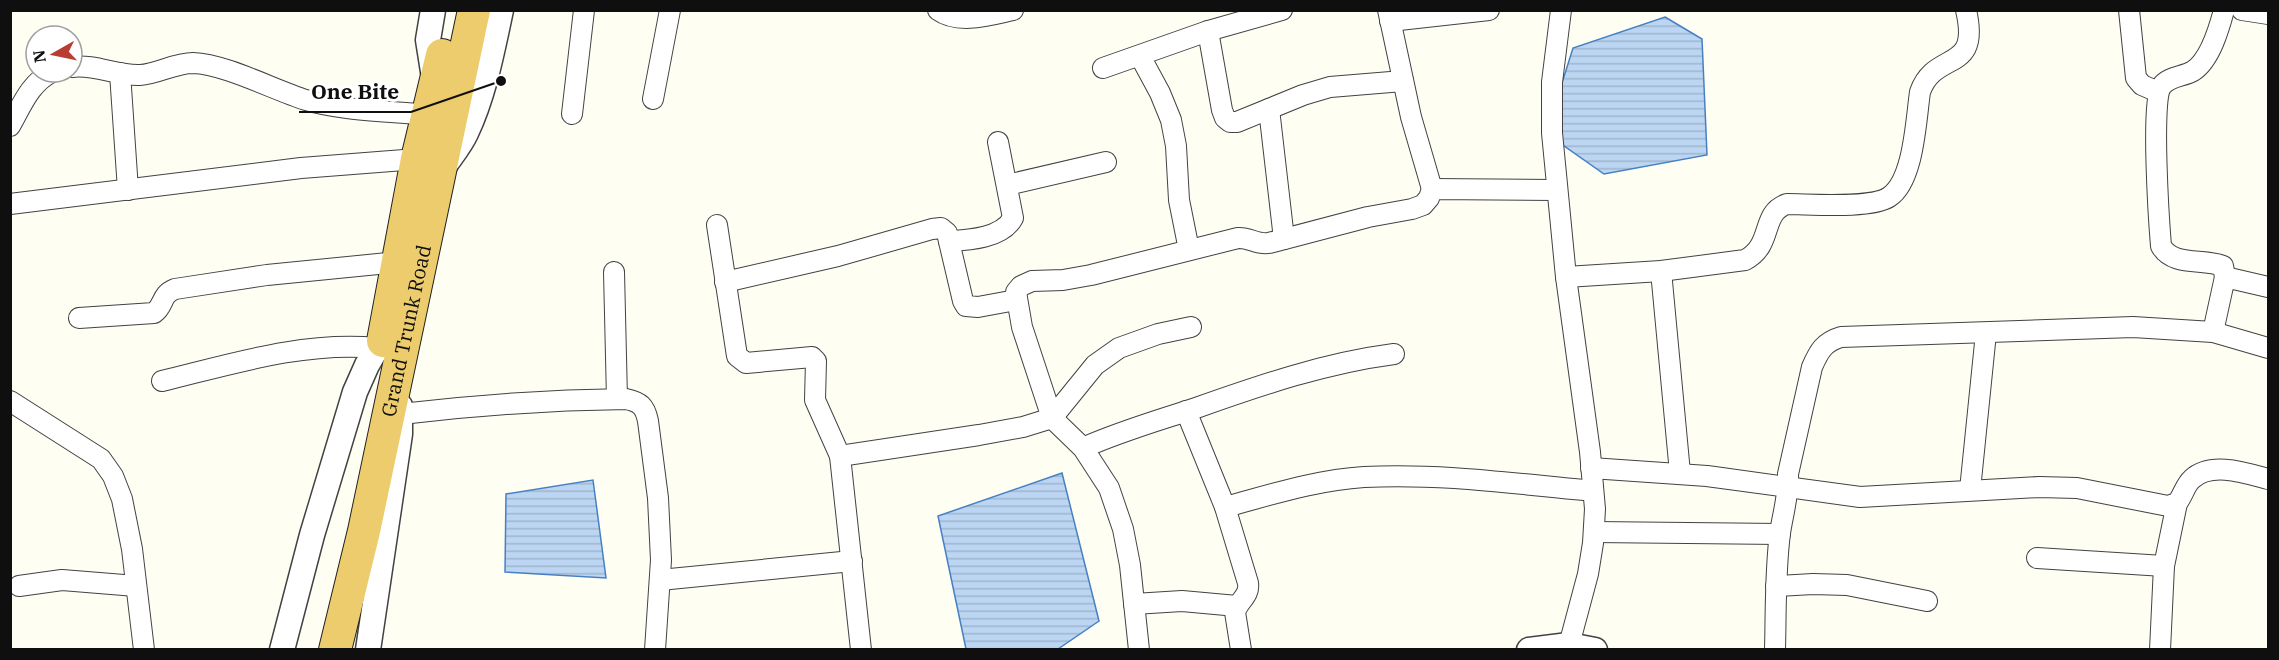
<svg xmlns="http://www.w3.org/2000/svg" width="2279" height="660" font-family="'IBM Plex Serif',serif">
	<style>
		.water { fill: url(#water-rules); stroke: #4680c4; stroke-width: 1.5 }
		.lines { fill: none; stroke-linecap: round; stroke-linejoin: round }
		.minor-casing { stroke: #424242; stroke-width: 22 }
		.tertiary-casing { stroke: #424242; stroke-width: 27 }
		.trunk-casing { stroke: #202020; stroke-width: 34 }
		.minor { stroke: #fff; stroke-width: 20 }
		.tertiary { stroke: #fff; stroke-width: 24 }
		.trunk { stroke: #eccc6c; stroke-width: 32 }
		.labels { text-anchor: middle; stroke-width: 6; stroke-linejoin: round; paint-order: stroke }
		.street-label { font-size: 20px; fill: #0f0f0f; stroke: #fff }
		.leader { fill: none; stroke: #0f0f0f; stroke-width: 2 }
		.callout-dot { fill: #0f0f0f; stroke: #fff; stroke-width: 2 }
		.callout-label { font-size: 21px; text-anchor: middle; font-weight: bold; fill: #0f0f0f; stroke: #fff; stroke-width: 6; stroke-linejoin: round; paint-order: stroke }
	</style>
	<defs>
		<pattern id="water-rules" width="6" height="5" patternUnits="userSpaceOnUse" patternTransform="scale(1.5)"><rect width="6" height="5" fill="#bbd5f2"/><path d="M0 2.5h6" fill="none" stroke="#a0b6ce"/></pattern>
	</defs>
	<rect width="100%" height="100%" fill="#fefef3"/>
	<!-- water -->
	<g class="water">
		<path d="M1665,17L1702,39L1707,155L1604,174L1560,143L1561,86L1573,48Z"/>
		<path d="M1062,473L1099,621L1058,649H966L938,516Z"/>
		<path d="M593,480L606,578L505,572L506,494Z"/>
	</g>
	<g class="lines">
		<defs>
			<g id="minor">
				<path d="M938,10C959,25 990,15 1013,10"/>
				<path d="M1388,10L1411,117L1432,189"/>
				<path d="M1561,10L1552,82V133L1566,277L1590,452L1595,509L1593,543L1588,574L1569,645"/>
				<path d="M2129,10L2136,78L2142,85L2158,92"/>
				<path d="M2224,10C2219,29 2210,60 2193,71C2183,77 2168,76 2161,87C2151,102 2159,222 2161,246C2173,267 2203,258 2223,266L2225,277"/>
				<path d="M2242,10L2268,14"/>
				<path d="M1390,21L1489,10"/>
				<path d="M1208,31L1222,110L1225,118L1230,122H1237L1303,95L1330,87L1403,81"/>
				<path d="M1140,56L1160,93L1171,120L1176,146L1179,200L1189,250"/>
				<path d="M72,67C95,64 117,76 140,75C158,74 174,63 193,63C225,64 274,90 306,100C343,111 390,111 429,115"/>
				<path d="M1103,68L1208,31L1282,10"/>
				<path d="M120,73L128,190"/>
				<path d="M653,99L670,10"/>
				<path d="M1269,109L1284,239"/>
				<path d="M572,114L584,10"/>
				<path d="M10,126C22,105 30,83 52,72"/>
				<path d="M1007,185L1106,162"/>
				<path d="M10,204L301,168L417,159"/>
				<path d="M717,225L737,356L746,363L812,357L816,361L815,400L840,456"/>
				<path d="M949,241C970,240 1002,238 1013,218L998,142"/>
				<path d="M1661,271L1680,473"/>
				<path d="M614,272L617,399"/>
				<path d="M1566,277L1661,271L1745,260C1774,245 1760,213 1787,204C1810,204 1871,209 1889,197C1914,181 1916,119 1920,92C1935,49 1981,75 1966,10"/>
				<path d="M725,282L838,256L932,229L941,228L947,233L963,301L966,306L978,307L1016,300"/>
				<path d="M79,318L154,313C165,305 160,295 175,289L267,275L398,262"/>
				<path d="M2213,332L2268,348"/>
				<path d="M162,381C232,364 304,341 377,348"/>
				<path d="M10,401L101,459L113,476L122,499L132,549L144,650"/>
				<path d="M1186,411L1225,507L1248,583C1250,596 1239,600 1235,612L1241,650"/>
				<path d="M401,414C476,405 550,400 626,399C640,402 645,406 648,421L658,498L661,560L655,650"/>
				<path d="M1083,448C1121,431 1157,421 1196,408C1261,385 1325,363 1394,354"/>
				<path d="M1591,468L1707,476L1860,497L2039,487L2077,488L2168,506L2177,503C2183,496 2185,485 2192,479C2211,461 2246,473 2268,479"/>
				<path d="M1970,490L1986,333"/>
				<path d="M1225,507C1270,495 1316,480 1364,477C1440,473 1517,484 1593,491"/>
				<path d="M1594,532L1780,534"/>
				<path d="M2037,558L2164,566"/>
				<path d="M660,580L852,561"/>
				<path d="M19,586L62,580L136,586"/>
				<path d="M1776,586L1813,584L1847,585L1927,601"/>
				<path d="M1134,604L1182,601L1237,606"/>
				<path d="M861,650L840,456L979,435L1023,427L1052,418L1095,365L1119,348L1158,334L1191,327"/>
				<path d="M1139,650L1130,565L1123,529L1109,488L1083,448L1052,418L1022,327L1016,292L1021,286L1032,281L1063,280L1091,275L1238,238C1249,237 1257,245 1269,243L1368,217L1412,209L1423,205L1429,198L1432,189L1557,190"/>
				<path d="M1775,650C1776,611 1775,572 1780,533C1783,513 1789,494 1788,474L1812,367C1819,351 1824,342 1841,337L2133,327L2213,332L2225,277L2268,287"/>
				<path d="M2160,650L2164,566L2177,503"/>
			</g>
			<g id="tertiary">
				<path d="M433,10L428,40L434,78"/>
				<path d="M445,165C452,155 461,144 466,133C484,95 492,52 501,10"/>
				<path d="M282,650L312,535L355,392L367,365L384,336"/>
				<path d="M368,650L400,434V406"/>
				<path d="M1529,650L1569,645L1595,650"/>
			</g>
			<g id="trunk">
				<path d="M383,341L417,159L442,55"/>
				<path id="s1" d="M335,650L364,531L474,10"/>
			</g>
		</defs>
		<!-- minor casing -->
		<use href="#minor" class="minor-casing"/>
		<!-- tertiary casing -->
		<use href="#tertiary" class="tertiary-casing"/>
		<!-- trunk casing -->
		<use href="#trunk" class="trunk-casing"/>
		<!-- minor -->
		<use href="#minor" class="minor"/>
		<!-- tertiary -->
		<use href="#tertiary" class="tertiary"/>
		<!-- trunk -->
		<use href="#trunk" class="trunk"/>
	</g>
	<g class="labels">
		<!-- street labels -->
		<g class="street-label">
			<text dy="7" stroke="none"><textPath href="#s1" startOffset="327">Grand Trunk Road</textPath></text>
		</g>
	</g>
	<!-- callouts -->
	<path class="leader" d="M501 81L411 112H299"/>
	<circle class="callout-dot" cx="501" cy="81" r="6"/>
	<g class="callout-label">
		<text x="355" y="99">One Bite</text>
	</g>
	<!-- border -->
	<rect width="2279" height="660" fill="none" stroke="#0f0f0f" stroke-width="24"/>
	<!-- north arrow -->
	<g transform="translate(54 54) rotate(261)"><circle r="28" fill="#ffffff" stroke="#9f9f9f" stroke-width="1.5"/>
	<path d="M0-4.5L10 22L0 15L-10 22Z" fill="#b73e30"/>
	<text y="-9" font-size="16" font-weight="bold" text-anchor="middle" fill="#0f0f0f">N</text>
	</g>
</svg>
